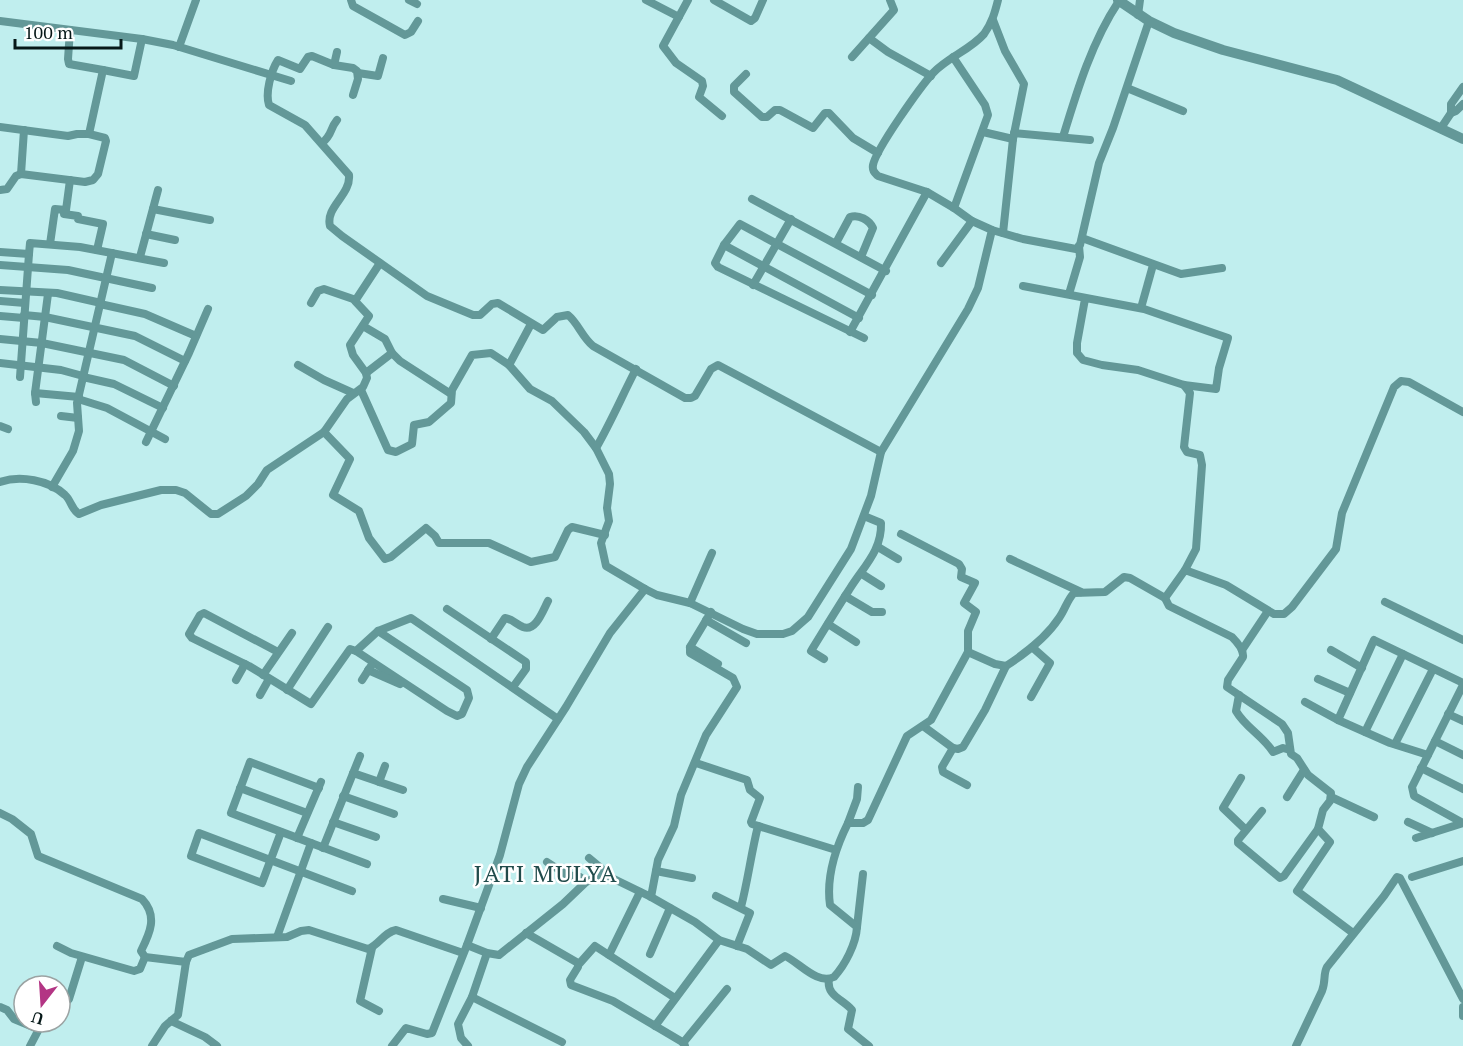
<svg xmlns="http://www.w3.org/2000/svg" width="1463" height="1046" font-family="'PT Serif',serif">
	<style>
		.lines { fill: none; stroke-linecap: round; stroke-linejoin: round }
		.minor { stroke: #639898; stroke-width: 8 }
		.tertiary { stroke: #639898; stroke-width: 10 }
		.labels { text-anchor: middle; stroke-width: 5; stroke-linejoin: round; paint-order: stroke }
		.quarter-label { font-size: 24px; letter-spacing: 1.5px; fill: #204b4b; stroke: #fff }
	</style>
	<rect width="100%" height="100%" fill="#c0eeee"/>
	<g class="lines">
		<!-- minor -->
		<g class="minor">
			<path d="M351,0L353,6L405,35L411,32L418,21"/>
			<path d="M409,0L417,4"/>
			<path d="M646,0L679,17"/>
			<path d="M688,0L663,46L676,63L702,81L703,86L699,97L722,116"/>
			<path d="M714,0L751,21L755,18L763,0"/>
			<path d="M1138,15L1140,0"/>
			<path d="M993,20L1005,51L1024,84L1013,139L1003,233"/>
			<path d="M0,21L142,39L173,45L291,81"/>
			<path d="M70,30L68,59L69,64L103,70"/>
			<path d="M869,38L888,52L931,76"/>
			<path d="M179,47L196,0"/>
			<path d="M337,52L334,65L312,56L308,57L300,69L278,60C271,71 265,93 269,105L305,125L349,175C351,195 325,207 330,226L342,236L427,296L473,315H480L492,304L498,303L543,330L557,317L568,315C578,323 582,337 593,346L685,398H691L695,396L711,369L718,365L881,452L968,309L978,288L992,230L972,221L954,208L927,192L878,176C875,173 872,171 873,165C876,149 921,86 933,73C948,57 970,50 984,34C992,23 995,12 998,0"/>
			<path d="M852,57L894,10L890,0"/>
			<path d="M953,57L985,105L988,115L954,208"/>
			<path d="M334,65L353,68L357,71L358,79L353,95"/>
			<path d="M358,73L378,76L383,58"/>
			<path d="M746,74L734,86V92L762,117H767L775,110H780L813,128L825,113H829L853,138L878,153"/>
			<path d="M1127,88L1183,111"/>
			<path d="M1451,113V104L1463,87"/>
			<path d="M0,127L68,136L77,134H89L103,70L134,76L142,39"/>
			<path d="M1441,128L1451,113L1456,111L1463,104"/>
			<path d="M983,132L1013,139"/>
			<path d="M1014,133L1090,140"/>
			<path d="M1063,137C1077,91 1092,41 1119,1"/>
			<path d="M322,143C333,134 329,130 337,120"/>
			<path d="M21,174L24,130"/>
			<path d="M0,190L7,189L16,176L21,174L85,182L93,180L98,174L106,141L105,138L89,134"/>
			<path d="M752,199L886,271"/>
			<path d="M153,209L210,220"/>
			<path d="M64,210V214L78,216V219L103,224L97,250"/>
			<path d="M992,230L1023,239L1076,249L1080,245L1099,163L1113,128L1149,21"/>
			<path d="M146,234L175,240"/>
			<path d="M1082,238L1181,274L1222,268"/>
			<path d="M836,243L850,217C859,214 869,220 873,228L861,257"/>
			<path d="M50,244L55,209L66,210L70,180"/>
			<path d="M724,245L859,318"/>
			<path d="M0,252L29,254L30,243L80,247L164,263"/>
			<path d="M140,257L158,190"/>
			<path d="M941,263L972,221"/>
			<path d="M0,265L68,270L152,288"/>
			<path d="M753,285L791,219"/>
			<path d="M1023,286L1144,309L1228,338L1219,368L1216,389L1184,385L1138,370L1102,365L1083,360L1077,353V343L1085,299"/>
			<path d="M0,290L57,293L101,303"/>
			<path d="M1069,294L1080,257L1079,246"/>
			<path d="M0,301L25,303"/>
			<path d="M311,303L318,291L324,289L356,300"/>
			<path d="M100,304L145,314L196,336"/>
			<path d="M1141,308L1153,265"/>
			<path d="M24,315L45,317L135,336L185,361"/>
			<path d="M0,316L24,318"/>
			<path d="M363,326L385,339L392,353L400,361L451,394"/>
			<path d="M850,332L927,192"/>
			<path d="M864,338L718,267L715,263L724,245L740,224L872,295"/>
			<path d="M0,339L42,343L124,360L174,386"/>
			<path d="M0,363L61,370L83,376"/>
			<path d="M298,365L324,380L353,393"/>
			<path d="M509,365L531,324"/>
			<path d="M366,373L392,353"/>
			<path d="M20,377L29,254"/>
			<path d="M83,377L114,384L163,408"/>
			<path d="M1184,385L1190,393L1184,447L1187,452L1200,455L1202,465L1196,549L1185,570"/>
			<path d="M361,390L388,450L396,452L412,444L414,425L429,422L451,403L452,390L472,355L491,353L509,365L530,389L552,401L584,432L596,448L609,474L610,484L607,508L609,521L601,543L606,566L645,589L657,595L690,603L743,629L757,634H783L792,631L808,617L851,549L871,496L881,452"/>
			<path d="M35,393L79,397"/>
			<path d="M78,399L107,408L165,439"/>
			<path d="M36,402L35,393L48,294"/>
			<path d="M61,416L78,418"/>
			<path d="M0,426L8,429"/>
			<path d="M324,432L350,459L333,495L359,511L369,538L385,559L391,557L426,528L435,536L439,543H489L531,562L555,557L568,530L572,527L605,535"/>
			<path d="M146,442L189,353L208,309"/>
			<path d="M596,448C611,422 622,396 636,369"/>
			<path d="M0,482C20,475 49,480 65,495C71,500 71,509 79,514L101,505L161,490H176L185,493L211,514H218L246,496L258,484L267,470L324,432L347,399L363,387L367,378L366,373L353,355L350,345L369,316L355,301L380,263"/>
			<path d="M52,487L73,451L79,431L77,403L112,253"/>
			<path d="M901,534L959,564L962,569L961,577L975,583L964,603L976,612L968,631V652"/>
			<path d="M878,547L898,559"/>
			<path d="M1010,559L1081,592"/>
			<path d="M862,574L881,586"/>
			<path d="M845,596L872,612H882"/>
			<path d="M1165,598L1169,606L1232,637C1237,642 1244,650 1243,657L1228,680L1227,687L1282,724L1288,733L1291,754L1297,758L1308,775L1331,793L1330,801L1323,810L1318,829L1330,842L1297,891L1353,933"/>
			<path d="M1385,602L1463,640"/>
			<path d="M690,603L712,553"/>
			<path d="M447,609L526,662V669L513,687"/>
			<path d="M706,620L746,643"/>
			<path d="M828,624L856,642"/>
			<path d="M491,639L505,618C512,619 516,624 523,627C536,632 543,610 548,601"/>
			<path d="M690,647L718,664"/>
			<path d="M1242,650L1268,611"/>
			<path d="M1331,650L1362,668"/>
			<path d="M356,651L447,711L457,716L462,714L469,698L467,690L378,631"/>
			<path d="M278,652L204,613L200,615L189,634L192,638L249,666L311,704L350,649L356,651L378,631L411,618L558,719"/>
			<path d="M824,659L811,651C824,630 836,610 849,590C863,567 882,551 881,523L864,516"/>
			<path d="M368,670L400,684"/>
			<path d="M263,675L292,633"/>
			<path d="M1318,679L1350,693"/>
			<path d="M236,680L245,664"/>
			<path d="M362,680L371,666"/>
			<path d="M287,690L328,627"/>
			<path d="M260,695L269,679"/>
			<path d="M1239,695L1236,711C1245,727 1263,736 1273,752L1283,748L1290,750"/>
			<path d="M1031,697L1050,663L1032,647"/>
			<path d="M1305,702L1338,720"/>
			<path d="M1448,714L1463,721"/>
			<path d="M923,726L953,748L942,767L943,772L967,785"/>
			<path d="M1365,732L1403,654"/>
			<path d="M1435,741L1463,755"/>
			<path d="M1395,744L1433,669"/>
			<path d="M953,748L958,749L963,747L985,710L1006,666"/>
			<path d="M1428,755L1390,743L1338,720L1374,640L1463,683"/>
			<path d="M696,763L747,780L750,790L760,798L751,822L752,824L836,850"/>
			<path d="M1421,768L1463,789"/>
			<path d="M353,773L403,790"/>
			<path d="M1241,778L1223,808L1246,830"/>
			<path d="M379,782L385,766"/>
			<path d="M240,788L307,813"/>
			<path d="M319,788L250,762L231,813L367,864"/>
			<path d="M343,796L394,814"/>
			<path d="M1287,797L1304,770"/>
			<path d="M1331,797L1374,817"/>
			<path d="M1262,811L1238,840V843L1280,878L1284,876L1318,829"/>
			<path d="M0,813L12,819L31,834L38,856L142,899C158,916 150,933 141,951L145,957L186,962"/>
			<path d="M333,822L376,837"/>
			<path d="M1408,822L1432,833"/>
			<path d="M848,823L857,799L858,787"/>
			<path d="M281,832L262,883L191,856L199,833C250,852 301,872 352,891"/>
			<path d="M297,838L321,782"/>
			<path d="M1416,838L1463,823L1414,796L1412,787L1463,685"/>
			<path d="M323,848L360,756"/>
			<path d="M589,858L601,868L602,875"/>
			<path d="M547,862L567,875L580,877L586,882"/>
			<path d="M656,871L692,878"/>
			<path d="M1412,877L1463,861"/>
			<path d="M716,896L750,913L737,946"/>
			<path d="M651,897L658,860L674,826L681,795L706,735L737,687L733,678L690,653V647L711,612"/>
			<path d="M443,899L481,908"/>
			<path d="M741,907C748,880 751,854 758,826"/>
			<path d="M857,927L863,874"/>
			<path d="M526,933L578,963V967L570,980L571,985L613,1001L684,1043L685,1046"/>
			<path d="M277,937L311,843"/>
			<path d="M467,945L500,855L519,784L527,767L566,707L610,633L645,589"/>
			<path d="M57,946L71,953L134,971L140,969L145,957"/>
			<path d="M372,948L360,1001L379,1011"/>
			<path d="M650,954L670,908"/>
			<path d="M609,955L640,892"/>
			<path d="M579,964L595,946L675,998"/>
			<path d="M829,979C826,996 843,999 852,1010L848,1029L869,1046"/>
			<path d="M472,997L562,1042"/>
			<path d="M0,1007L7,1010L14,1019L38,1029L41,1028L44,1022"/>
			<path d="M1463,1007V1016"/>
			<path d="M60,1009L69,999L82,957"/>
			<path d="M171,1021L205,1037L217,1046"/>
			<path d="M655,1026L719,940"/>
			<path d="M683,1043L727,989"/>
			<path d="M30,1046L39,1029"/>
			<path d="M152,1046L165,1026L178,1015L186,962L189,955L232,939L287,937L301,931L309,930L368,949C379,945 384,932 396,930L463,953"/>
			<path d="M392,1046L406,1028L427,1034L432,1033L467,945L487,953L499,955L563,904L586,882L602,875L614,879L651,897L695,922L719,940L747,949L771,965L785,956C800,963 817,985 834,977C845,965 856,944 857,927L830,905C826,877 836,847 848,823H863L868,820L907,736L931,720L968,652L995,664L1006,666C1026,653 1046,638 1059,618C1065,610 1067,600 1074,593L1105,592L1124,577L1130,578L1165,598L1185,570L1226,585L1274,614H1284L1292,607L1336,549L1342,513L1394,387L1401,381L1409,382L1463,412"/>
			<path d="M468,1046L461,1038L458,1024L472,997L487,953"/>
			<path d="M1296,1046L1322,991C1326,981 1323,974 1327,967L1384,896L1397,877L1400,878L1463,999"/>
		</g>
		<!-- tertiary -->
		<path class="tertiary" d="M1118,0L1149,21L1174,33L1223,50L1337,80L1463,139"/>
	</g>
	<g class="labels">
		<!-- quarter labels -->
		<g class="quarter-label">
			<text x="546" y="882">JATI MULYA</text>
		</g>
	</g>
	<!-- north arrow -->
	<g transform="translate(42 1004) rotate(197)"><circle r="28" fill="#ffffff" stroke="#9ba3a3" stroke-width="1.5"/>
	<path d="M0-4.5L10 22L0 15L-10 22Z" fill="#b33584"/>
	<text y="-9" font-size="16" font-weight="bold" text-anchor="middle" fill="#061818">U</text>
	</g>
	<!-- scale -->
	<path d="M15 39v9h106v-9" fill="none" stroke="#061818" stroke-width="3"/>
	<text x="24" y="39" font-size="18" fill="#061818" stroke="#ffffff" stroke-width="4.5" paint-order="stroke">100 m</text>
</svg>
